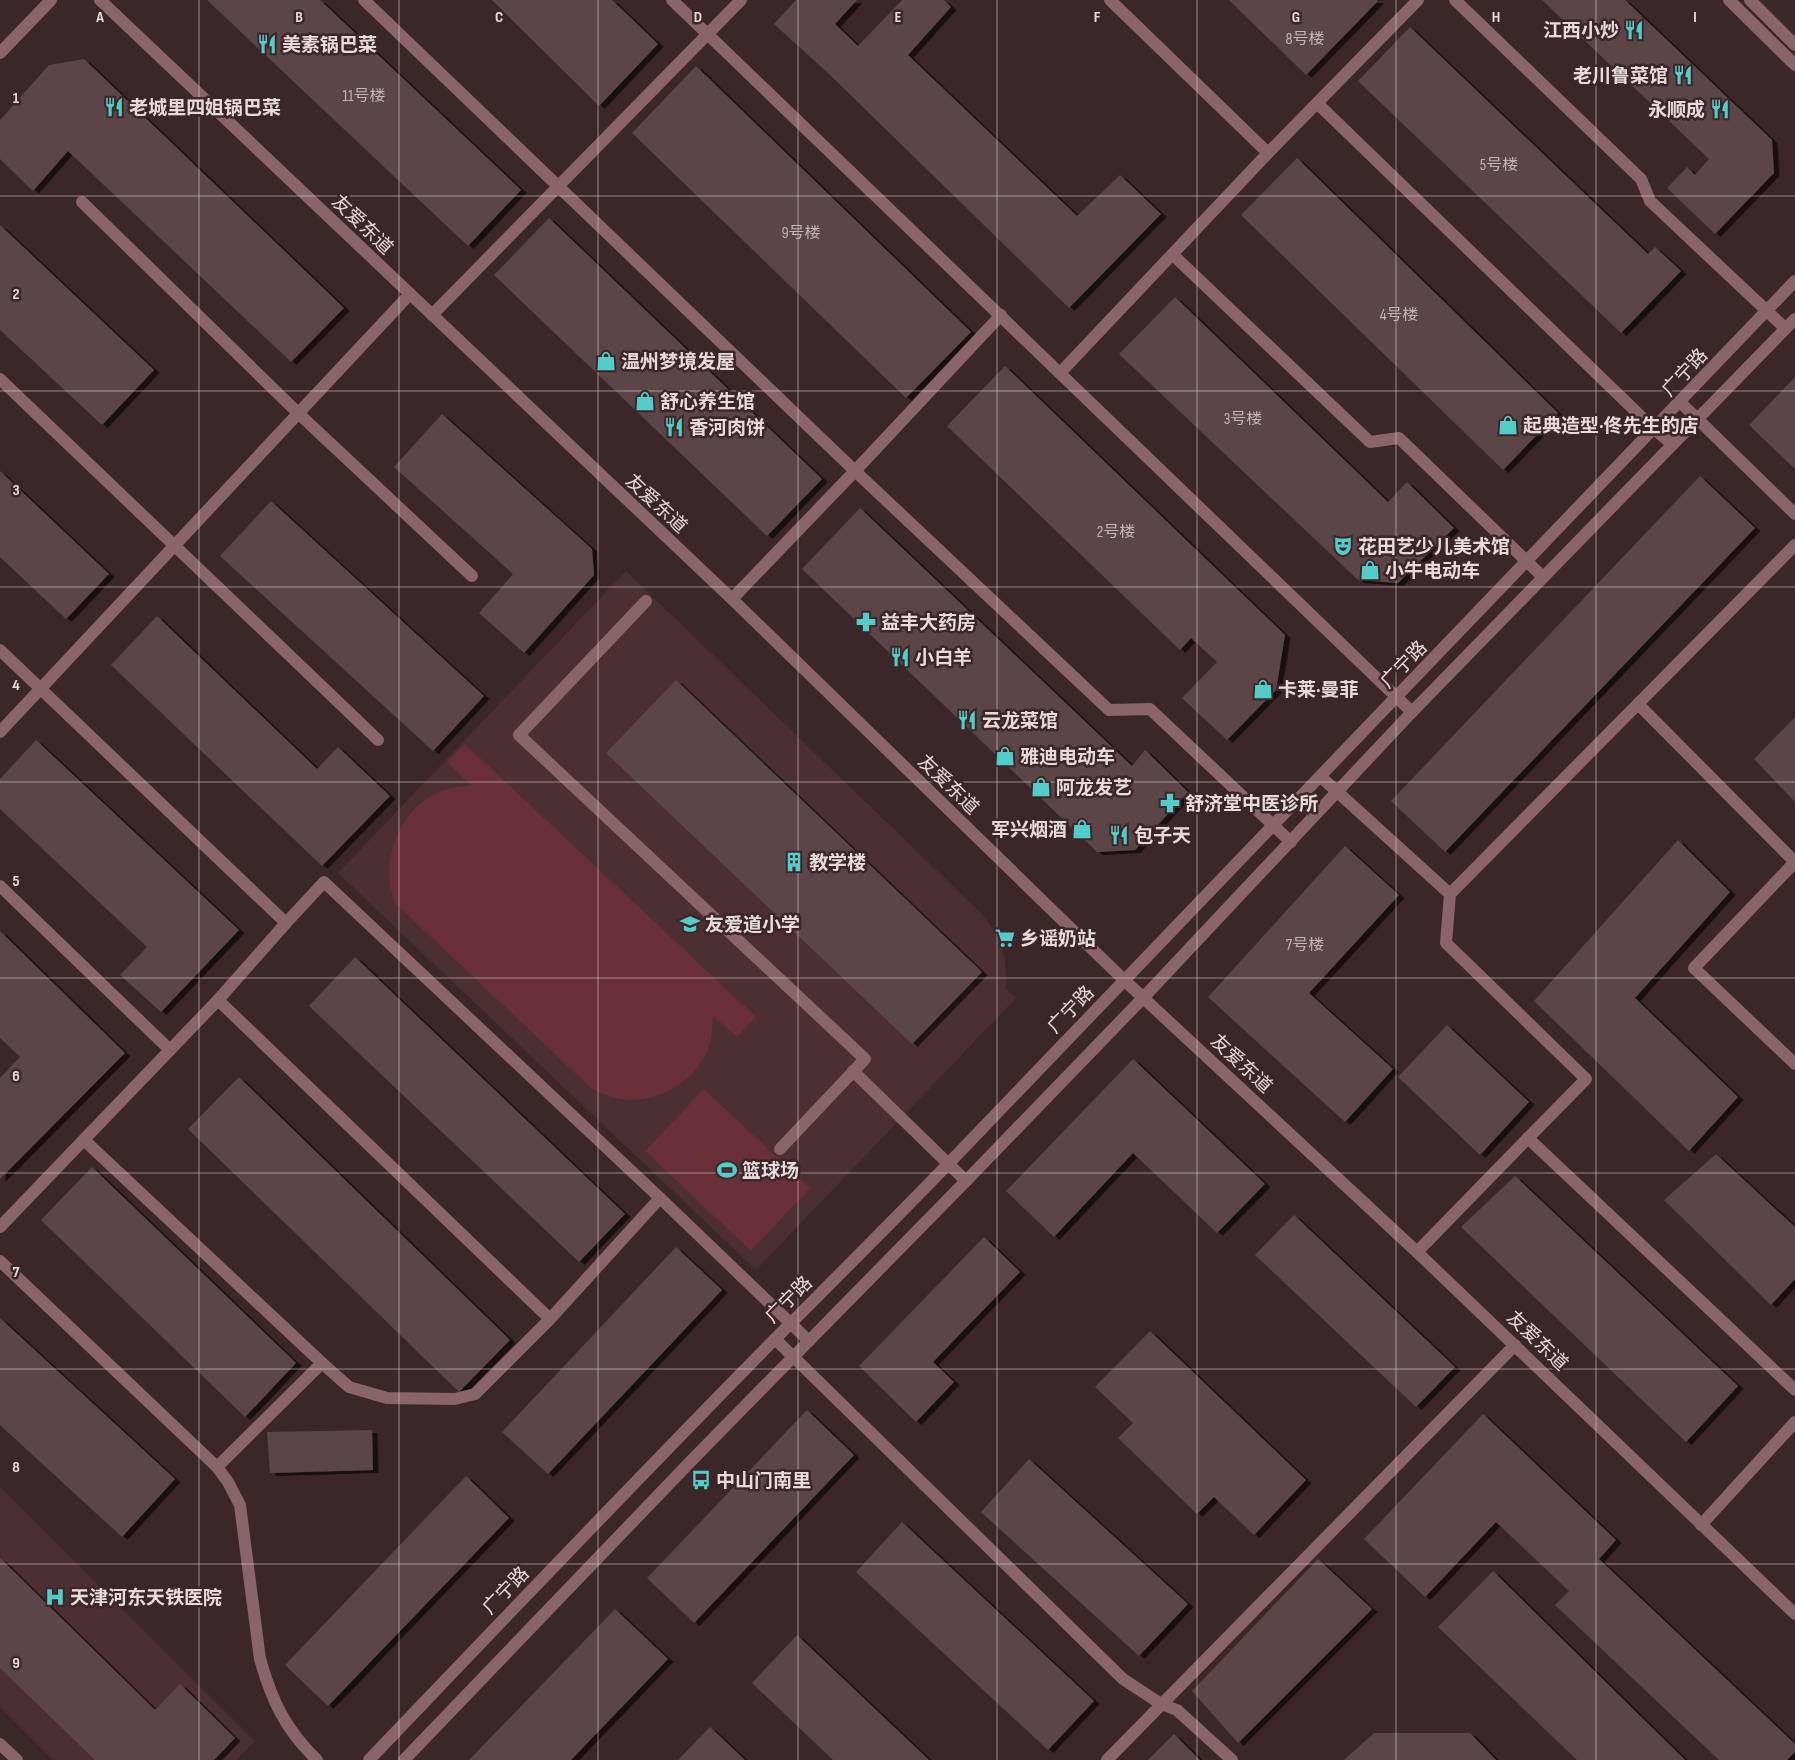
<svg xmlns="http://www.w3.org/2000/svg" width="1795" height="1760" font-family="'Sofia Sans Condensed','Noto Sans SC',sans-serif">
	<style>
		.built { fill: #4b2f32 }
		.green { fill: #693039 }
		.building { fill: #5c4547; filter: url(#shadow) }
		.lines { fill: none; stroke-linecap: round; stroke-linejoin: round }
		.minor { stroke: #896569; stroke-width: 12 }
		.grid { fill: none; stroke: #e8dadb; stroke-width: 1; stroke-opacity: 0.55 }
		.labels { text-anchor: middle; stroke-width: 5; stroke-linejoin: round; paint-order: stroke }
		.number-label { font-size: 16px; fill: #c5b5b6 }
		.poi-label { font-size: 19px; font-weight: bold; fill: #e8dadb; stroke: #3b2628; text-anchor: start }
		.street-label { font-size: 19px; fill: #e8dadb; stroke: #3b2628 }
		.grid-label { font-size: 16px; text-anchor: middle; font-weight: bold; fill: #e8dadb; stroke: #3b2628; stroke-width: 5; stroke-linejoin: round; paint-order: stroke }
	</style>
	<defs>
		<filter id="shadow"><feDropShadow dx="5.5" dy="3" stdDeviation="0" flood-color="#0009"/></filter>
	</defs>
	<rect width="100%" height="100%" fill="#3b2628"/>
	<!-- built -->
	<g class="built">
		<path d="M626,571L982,914L996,934L1004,954L1006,973V989L1016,998L756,1270L338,873Z"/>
		<path d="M0,1487L255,1741L236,1760H53L0,1707Z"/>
	</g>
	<!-- green -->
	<g class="green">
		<path d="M465,744L756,1017L737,1037L713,1016C712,1026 712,1037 709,1046C699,1078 664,1100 631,1100C617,1100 604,1095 591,1088L394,902C379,859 401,804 445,790C454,787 463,786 472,786L447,762Z"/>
		<path d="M704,1089L810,1188L751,1251L645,1151Z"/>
	</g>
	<!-- building -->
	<g class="building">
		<path d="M207,0H320L521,190L468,246Z"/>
		<path d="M492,0H612L658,44L599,106Z"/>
		<path d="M796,0H857L835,24L858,46L902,0H944L951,7L908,55L1077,216L1120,175L1161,214L1069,308L829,74L774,24Z"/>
		<path d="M1229,0H1377L1378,1L1306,75Z"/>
		<path d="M1542,0H1625L1772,140L1774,173L1715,234L1667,188L1687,167L1695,175L1709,159Z"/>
		<path d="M1410,27L1648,254L1655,247L1681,271L1621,333L1358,81Z"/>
		<path d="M84,59L344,308L291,362L68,151L33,191L0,159V120L49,65Z"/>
		<path d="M696,66L971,332L906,398L632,133Z"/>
		<path d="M1297,158L1558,413L1503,470L1241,215Z"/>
		<path d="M549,218L822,479L767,536L494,275Z"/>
		<path d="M0,225L154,370L102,425L0,330Z"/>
		<path d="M1175,297L1388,502L1407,482L1454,528L1398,583L1358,580L1119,354Z"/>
		<path d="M1005,366L1285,635L1276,690L1227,740L1182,698L1217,662L1191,638L1180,650L947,426Z"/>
		<path d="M1795,377V469L1749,425Z"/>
		<path d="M442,414L592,549L594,575L524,653L479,613L513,574L394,467Z"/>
		<path d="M0,471L109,574L66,619L0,557Z"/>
		<path d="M1700,476L1755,528L1445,852L1391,801Z"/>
		<path d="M271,501L484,696L433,751L220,556Z"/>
		<path d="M860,508L1132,766L1145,750L1188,792L1135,850L1097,852L802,569Z"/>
		<path d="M157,616L317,769L338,747L390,796L322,866L111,665Z"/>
		<path d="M676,680L982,972L912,1044L606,753Z"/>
		<path d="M1795,717V802L1754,759Z"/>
		<path d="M36,740L239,930L161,1012L120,975L147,947L0,809V779Z"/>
		<path d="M1678,840L1730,892L1635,998L1738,1097L1689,1151L1534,1001Z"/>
		<path d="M1345,846L1399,895L1309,993L1393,1069L1345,1122L1208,997Z"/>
		<path d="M0,931L125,1053L0,1179V1078L20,1057L0,1038Z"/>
		<path d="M355,957L625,1214L579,1262L309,1006Z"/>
		<path d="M1447,1025L1529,1102L1480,1155L1398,1077Z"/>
		<path d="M1133,1059L1265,1184L1217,1233L1133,1153L1054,1237L1006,1191Z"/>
		<path d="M239,1077L510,1340L459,1392L188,1129Z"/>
		<path d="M1716,1154L1795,1227V1279L1771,1305L1664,1200Z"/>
		<path d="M92,1167L296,1363L245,1417L41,1220Z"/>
		<path d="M1515,1176L1738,1386L1686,1442L1461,1227Z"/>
		<path d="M1294,1215L1455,1367L1416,1407L1255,1255Z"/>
		<path d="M984,1237L1020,1272L933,1362L954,1382L916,1422L859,1366Z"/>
		<path d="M676,1247L722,1290L548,1474L502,1432Z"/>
		<path d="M0,1318L175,1479L122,1537L0,1425Z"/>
		<path d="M1150,1331L1306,1480L1254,1535L1214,1497L1197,1514L1118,1438L1133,1423L1095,1387Z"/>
		<path d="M807,1410L854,1455L694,1623L647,1578Z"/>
		<path d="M1483,1414L1616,1540L1599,1559L1795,1744V1752L1787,1760H1719L1555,1605L1569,1591L1496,1522L1425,1597L1364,1539Z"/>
		<path d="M372,1430L373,1470L270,1473L267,1432Z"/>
		<path d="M1029,1459L1188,1604L1139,1656L981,1512Z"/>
		<path d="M466,1476L509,1518L328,1706L285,1665Z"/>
		<path d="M902,1522L1094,1701L1048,1750L856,1572Z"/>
		<path d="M0,1558L155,1710L180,1684L235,1738L214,1760H95L0,1668Z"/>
		<path d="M1318,1559L1372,1609L1238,1743L1192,1691Z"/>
		<path d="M1493,1571L1685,1760H1577L1438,1627Z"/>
		<path d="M615,1609L668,1659L571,1760H469Z"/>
		<path d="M797,1635L929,1760H833L752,1683Z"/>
		<path d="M710,1727L745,1760H678Z"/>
		<path d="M1374,1733H1470L1496,1760H1344Z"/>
		<path d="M1174,1734L1200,1760H1148Z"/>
	</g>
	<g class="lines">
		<!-- minor -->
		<g class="minor">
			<path d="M100,0L732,599L1124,980L1417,1252L1795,1614"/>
			<path d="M364,0L855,471L1109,710L1150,709L1291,842"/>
			<path d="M672,0L1412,712"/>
			<path d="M1110,0L1268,153"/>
			<path d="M1455,0L1641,179L1650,201L1785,328"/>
			<path d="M1729,0L1795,65"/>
			<path d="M1750,0L1795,45"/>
			<path d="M0,53L51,0"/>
			<path d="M1318,104L1654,429L1672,444"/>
			<path d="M82,202L298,413L472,576"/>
			<path d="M1173,255L1370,442L1399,438L1543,577"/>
			<path d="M432,315L741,0"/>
			<path d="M1060,373L1268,153L1418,0"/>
			<path d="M0,379L378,740"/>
			<path d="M1681,403L1795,514"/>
			<path d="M1795,545L1450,894L1446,943L1586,1079L1528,1138L1795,1390"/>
			<path d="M732,599L855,471L1001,315"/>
			<path d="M646,601L519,735L865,1059L780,1149"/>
			<path d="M0,650L286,923L218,1000L0,1227"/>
			<path d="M1638,704L1795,862"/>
			<path d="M0,732L410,294"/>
			<path d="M1321,777L1450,894"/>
			<path d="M1795,862L1694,968L1795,1064"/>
			<path d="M0,886L170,1050"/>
			<path d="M286,923L324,882L660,1198L809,1341"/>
			<path d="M218,1000L550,1319"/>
			<path d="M853,1071L966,1181"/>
			<path d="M84,1140L322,1363"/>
			<path d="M1417,1252L1528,1138"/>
			<path d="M0,1261L217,1467L228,1482L240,1505L260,1659C272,1701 285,1729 317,1760"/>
			<path d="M775,1339L1123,1679L1161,1704L1177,1710L1232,1760"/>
			<path d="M217,1467L322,1363L349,1387L387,1398L455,1399L475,1394L550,1319L660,1198"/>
			<path d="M1701,1525L1795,1422"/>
			<path d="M0,1744L17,1760"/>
			<path d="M369,1760C502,1621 635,1481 770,1344C831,1283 892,1222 952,1160C1234,868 1515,575 1795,281"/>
			<path d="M404,1760L692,1460L966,1181L1143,998L1412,712L1795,319"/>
			<path d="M1107,1760L1515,1345"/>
		</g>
	</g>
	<!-- grid -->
	<path class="grid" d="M199,0V1760M399,0V1760M598,0V1760M798,0V1760M997,0V1760M1197,0V1760M1396,0V1760M1596,0V1760M0,196H1795M0,391H1795M0,587H1795M0,782H1795M0,978H1795M0,1173H1795M0,1369H1795M0,1564H1795"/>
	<!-- icons -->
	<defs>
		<symbol id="restaurant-bare" viewBox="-9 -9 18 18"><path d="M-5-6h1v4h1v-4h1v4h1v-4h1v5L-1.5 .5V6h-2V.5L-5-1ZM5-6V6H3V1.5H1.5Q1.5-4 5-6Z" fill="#53cdc9" stroke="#3b2628" stroke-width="2.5" paint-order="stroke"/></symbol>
		<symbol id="shop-bare" viewBox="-9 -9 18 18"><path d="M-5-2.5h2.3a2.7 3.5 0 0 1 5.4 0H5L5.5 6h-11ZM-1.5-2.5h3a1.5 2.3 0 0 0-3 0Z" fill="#53cdc9" stroke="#3b2628" stroke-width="2.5" paint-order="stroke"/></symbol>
		<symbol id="theatre-bare" viewBox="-9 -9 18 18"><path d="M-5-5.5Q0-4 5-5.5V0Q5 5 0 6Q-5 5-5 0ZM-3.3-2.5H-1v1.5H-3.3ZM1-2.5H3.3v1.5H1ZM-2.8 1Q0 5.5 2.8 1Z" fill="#53cdc9" stroke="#3b2628" stroke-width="2.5" paint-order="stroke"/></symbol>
		<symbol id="pharmacy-bare" viewBox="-9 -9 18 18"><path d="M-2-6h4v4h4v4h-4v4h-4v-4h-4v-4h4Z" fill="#53cdc9" stroke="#3b2628" stroke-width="2.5" paint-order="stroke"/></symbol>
		<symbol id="building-bare" viewBox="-9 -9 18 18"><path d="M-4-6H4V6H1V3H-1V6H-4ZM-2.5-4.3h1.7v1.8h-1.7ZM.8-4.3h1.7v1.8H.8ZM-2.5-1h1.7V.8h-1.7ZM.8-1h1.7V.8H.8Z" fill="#53cdc9" stroke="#3b2628" stroke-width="2.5" paint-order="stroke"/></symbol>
		<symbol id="school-bare" viewBox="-9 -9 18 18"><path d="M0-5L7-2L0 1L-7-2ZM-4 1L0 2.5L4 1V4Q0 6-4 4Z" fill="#53cdc9" stroke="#3b2628" stroke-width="2.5" paint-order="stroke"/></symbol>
		<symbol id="supermarket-bare" viewBox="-9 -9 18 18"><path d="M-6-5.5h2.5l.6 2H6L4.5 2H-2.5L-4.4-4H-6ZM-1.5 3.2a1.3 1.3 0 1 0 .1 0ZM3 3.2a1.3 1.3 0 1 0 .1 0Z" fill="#53cdc9" stroke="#3b2628" stroke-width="2.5" paint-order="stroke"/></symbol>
		<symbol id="stadium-bare" viewBox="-9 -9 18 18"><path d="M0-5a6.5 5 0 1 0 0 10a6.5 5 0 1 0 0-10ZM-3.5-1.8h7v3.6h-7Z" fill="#53cdc9" stroke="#3b2628" stroke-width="2.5" paint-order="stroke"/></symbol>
		<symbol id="bus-bare" viewBox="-9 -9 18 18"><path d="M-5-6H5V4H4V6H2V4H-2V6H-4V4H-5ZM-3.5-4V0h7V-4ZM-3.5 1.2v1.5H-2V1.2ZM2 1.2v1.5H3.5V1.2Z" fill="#53cdc9" stroke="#3b2628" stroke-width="2.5" paint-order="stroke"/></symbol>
		<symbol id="hospital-bare" viewBox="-9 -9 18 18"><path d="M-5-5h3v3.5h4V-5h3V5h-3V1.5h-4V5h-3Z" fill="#53cdc9" stroke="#3b2628" stroke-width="2.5" paint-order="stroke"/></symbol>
	</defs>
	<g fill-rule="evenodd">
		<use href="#restaurant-bare" x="1620" y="16" width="28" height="28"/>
		<use href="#restaurant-bare" x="253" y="30" width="28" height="28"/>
		<use href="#restaurant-bare" x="1669" y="61" width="28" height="28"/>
		<use href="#restaurant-bare" x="100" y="93" width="28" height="28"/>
		<use href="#restaurant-bare" x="1706" y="95" width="28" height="28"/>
		<use href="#shop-bare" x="592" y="347" width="28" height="28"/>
		<use href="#shop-bare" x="631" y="387" width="28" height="28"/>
		<use href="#shop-bare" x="1494" y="411" width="28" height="28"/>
		<use href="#restaurant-bare" x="660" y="413" width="28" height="28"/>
		<use href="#theatre-bare" x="1329" y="532" width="28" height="28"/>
		<use href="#shop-bare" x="1356" y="556" width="28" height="28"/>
		<use href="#pharmacy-bare" x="852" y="608" width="28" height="28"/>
		<use href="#restaurant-bare" x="886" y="643" width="28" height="28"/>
		<use href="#shop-bare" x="1249" y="675" width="28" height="28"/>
		<use href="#restaurant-bare" x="953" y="706" width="28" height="28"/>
		<use href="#shop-bare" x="991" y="742" width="28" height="28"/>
		<use href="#shop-bare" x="1027" y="773" width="28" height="28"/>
		<use href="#pharmacy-bare" x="1156" y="789" width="28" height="28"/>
		<use href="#shop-bare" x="1068" y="815" width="28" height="28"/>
		<use href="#restaurant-bare" x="1105" y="821" width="28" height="28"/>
		<use href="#building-bare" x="780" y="848" width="28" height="28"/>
		<use href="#school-bare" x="676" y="910" width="28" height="28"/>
		<use href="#supermarket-bare" x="991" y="924" width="28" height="28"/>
		<use href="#stadium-bare" x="713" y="1156" width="28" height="28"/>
		<use href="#bus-bare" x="687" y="1466" width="28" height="28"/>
		<use href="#hospital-bare" x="41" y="1583" width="28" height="28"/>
	</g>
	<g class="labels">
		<!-- number labels -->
		<g class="number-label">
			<text x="1305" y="44">8号楼</text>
			<text x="364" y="101">11号楼</text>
			<text x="1499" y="170">5号楼</text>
			<text x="801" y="238">9号楼</text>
			<text x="1399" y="320">4号楼</text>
			<text x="1243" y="424">3号楼</text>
			<text x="1116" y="537">2号楼</text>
			<text x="1305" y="950">7号楼</text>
		</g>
		<!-- poi labels -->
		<g class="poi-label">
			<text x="1619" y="37" text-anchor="end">江西小炒</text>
			<text x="282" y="51">美素锅巴菜</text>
			<text x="1668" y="82" text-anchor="end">老川鲁菜馆</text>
			<text x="129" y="114">老城里四姐锅巴菜</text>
			<text x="1705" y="116" text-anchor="end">永顺成</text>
			<text x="621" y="368">温州梦境发屋</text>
			<text x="660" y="408">舒心养生馆</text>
			<text x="1523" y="432">起典造型·佟先生的店</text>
			<text x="689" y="434">香河肉饼</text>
			<text x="1358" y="553">花田艺少儿美术馆</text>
			<text x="1385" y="577">小牛电动车</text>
			<text x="881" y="629">益丰大药房</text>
			<text x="915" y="664">小白羊</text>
			<text x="1278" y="696">卡莱·曼菲</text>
			<text x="982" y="727">云龙菜馆</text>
			<text x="1020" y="763">雅迪电动车</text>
			<text x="1056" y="794">阿龙发艺</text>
			<text x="1185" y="810">舒济堂中医诊所</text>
			<text x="1067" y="836" text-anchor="end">军兴烟酒</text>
			<text x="1134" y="842">包子天</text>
			<text x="809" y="869">教学楼</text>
			<text x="705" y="931">友爱道小学</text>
			<text x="1020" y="945">乡谣奶站</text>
			<text x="742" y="1177">篮球场</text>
			<text x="716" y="1487">中山门南里</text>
			<text x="70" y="1604">天津河东天铁医院</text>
		</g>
		<!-- street labels -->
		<g class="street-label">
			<text transform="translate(363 224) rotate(44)" y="7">友爱东道</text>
			<text transform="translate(1684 372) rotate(-47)" y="7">广宁路</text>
			<text transform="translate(657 503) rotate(43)" y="7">友爱东道</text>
			<text transform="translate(1403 664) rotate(-46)" y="7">广宁路</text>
			<text transform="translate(949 784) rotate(44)" y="7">友爱东道</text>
			<text transform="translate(1070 1009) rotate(-46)" y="7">广宁路</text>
			<text transform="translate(1242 1063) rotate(43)" y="7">友爱东道</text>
			<text transform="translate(788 1299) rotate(-45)" y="7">广宁路</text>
			<text transform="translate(1538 1340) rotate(44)" y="7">友爱东道</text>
			<text transform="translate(505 1590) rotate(-46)" y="7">广宁路</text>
		</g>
	</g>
	<g class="grid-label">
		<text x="100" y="22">A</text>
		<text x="299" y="22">B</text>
		<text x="499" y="22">C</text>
		<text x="698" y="22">D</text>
		<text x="898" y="22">E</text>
		<text x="1097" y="22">F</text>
		<text x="1296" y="22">G</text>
		<text x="1496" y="22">H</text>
		<text x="1695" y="22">I</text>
		<text x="16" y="103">1</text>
		<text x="16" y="299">2</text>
		<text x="16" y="495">3</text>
		<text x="16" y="690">4</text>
		<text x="16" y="886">5</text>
		<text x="16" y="1081">6</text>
		<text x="16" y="1277">7</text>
		<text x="16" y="1472">8</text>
		<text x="16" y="1668">9</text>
	</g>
</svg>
